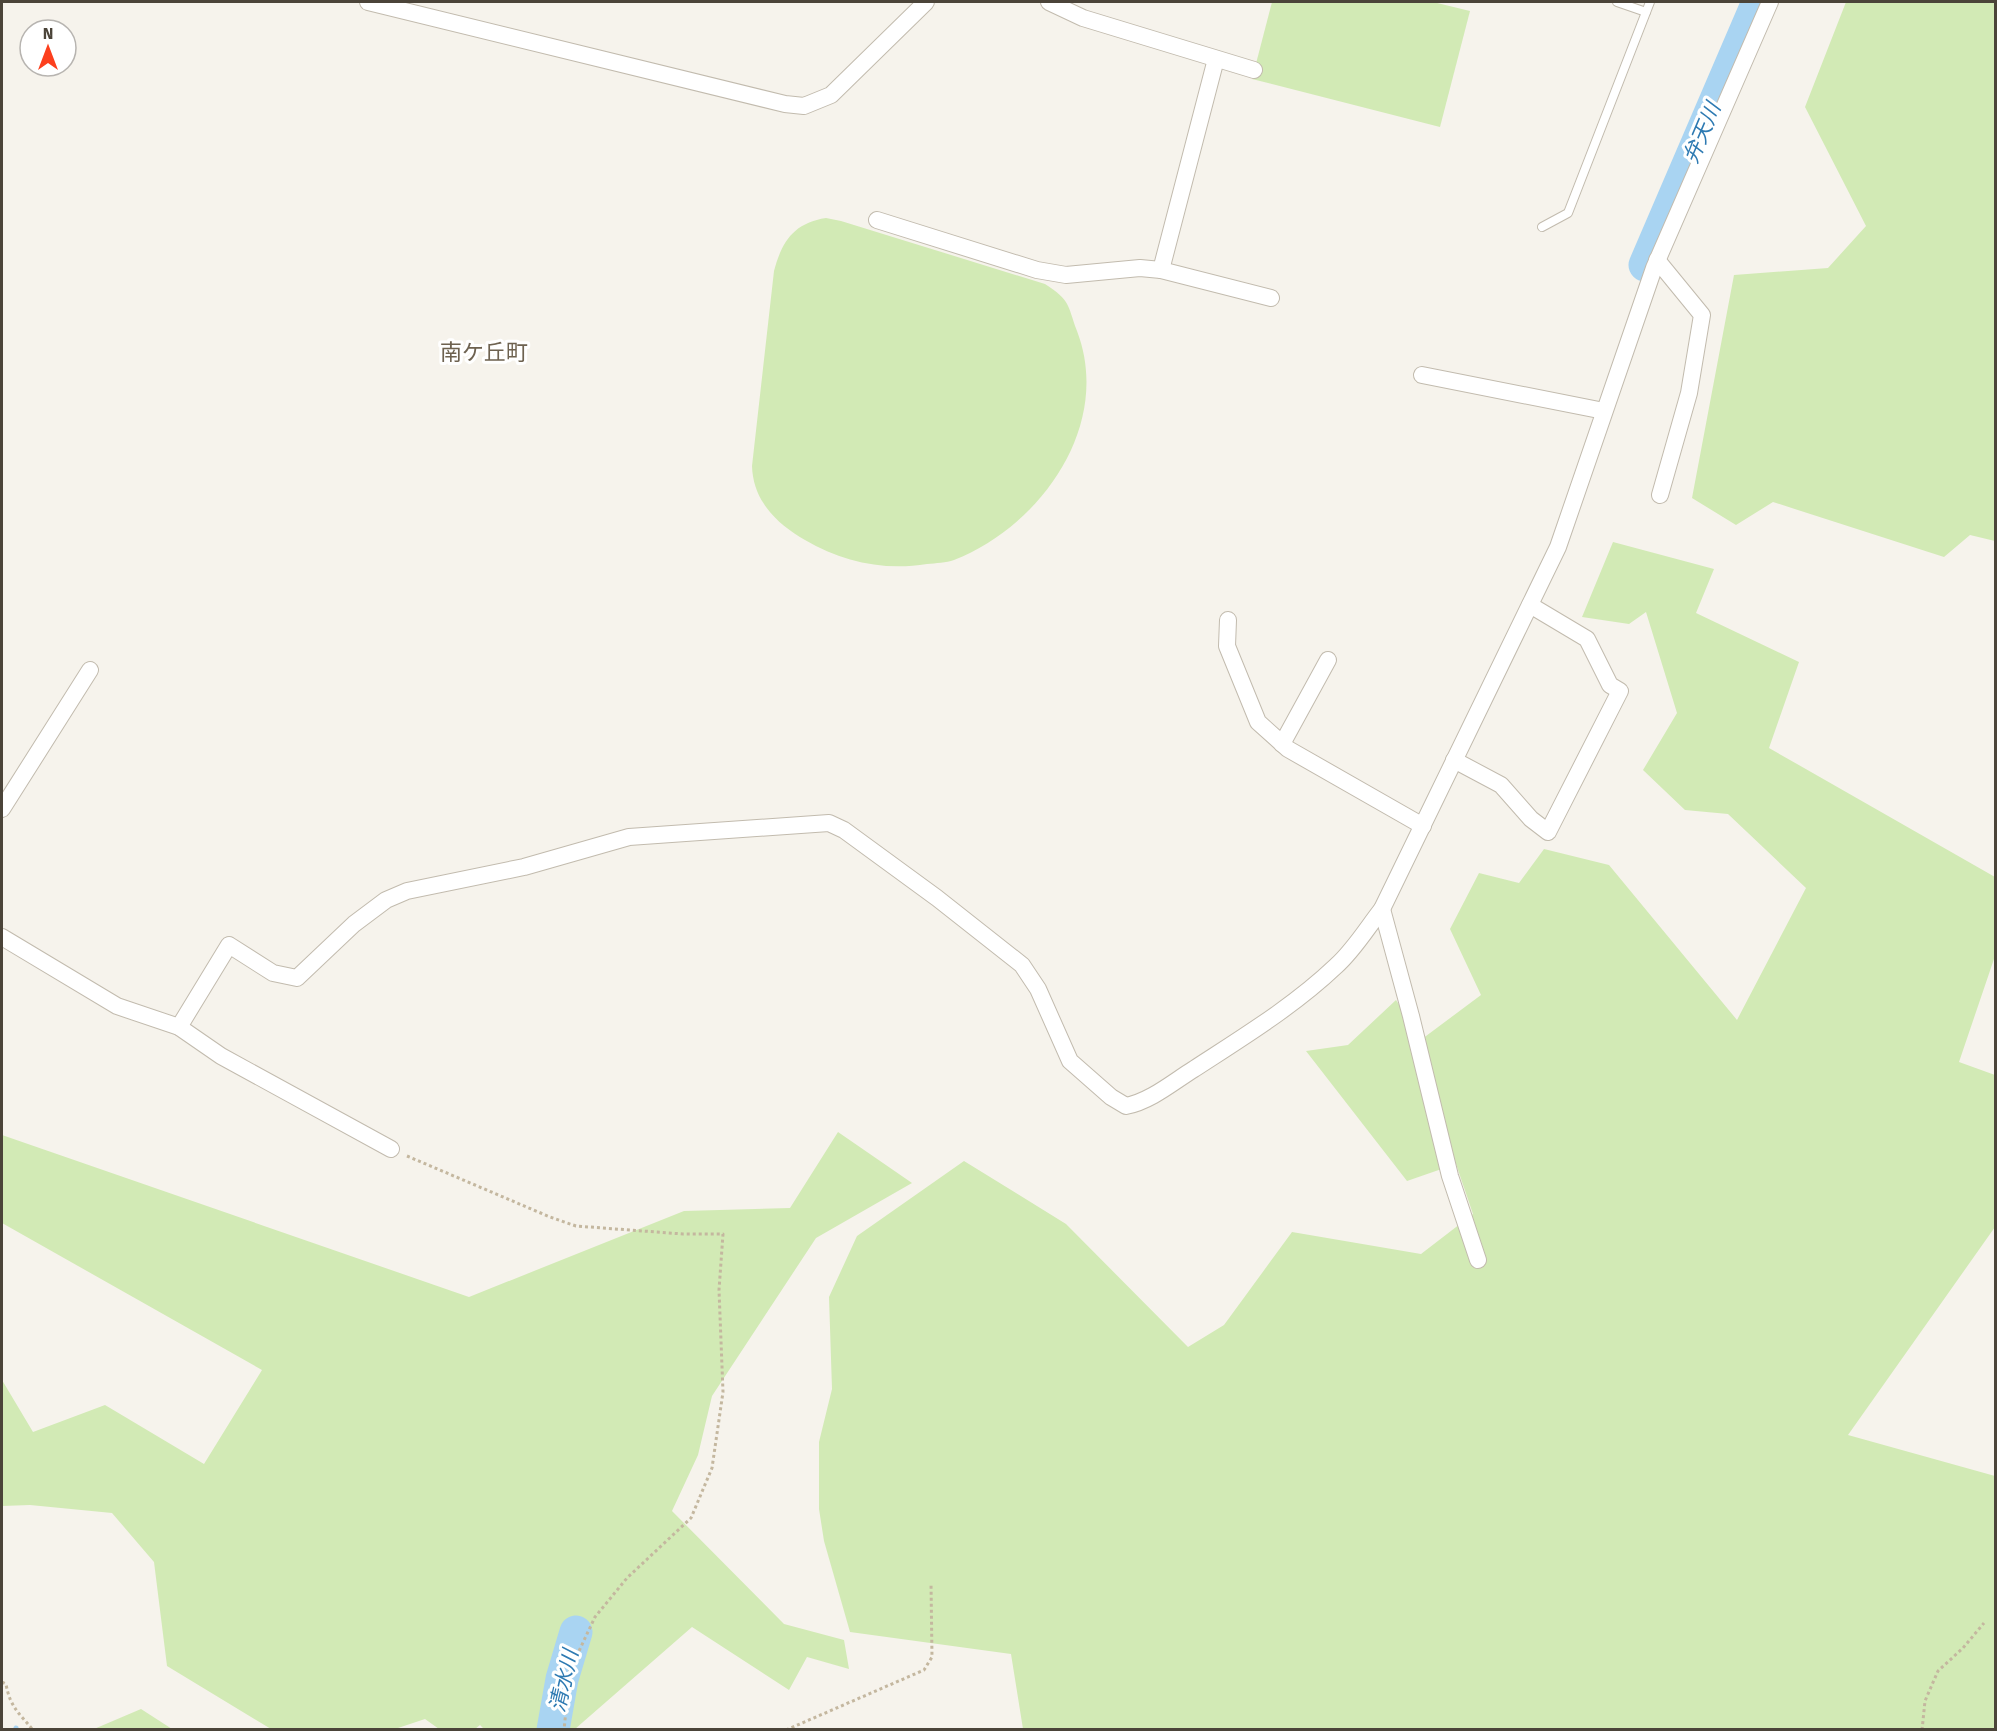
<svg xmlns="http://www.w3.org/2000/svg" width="1997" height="1731" font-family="'Fira Sans','Noto Sans JP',sans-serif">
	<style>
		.green { fill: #d2eab5 }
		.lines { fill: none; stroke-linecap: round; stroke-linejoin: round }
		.stream { stroke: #a9d4f2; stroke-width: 5 }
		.river { stroke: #a9d4f2; stroke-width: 33 }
		.lane-casing { stroke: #c2bbae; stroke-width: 10 }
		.street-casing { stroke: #c2bbae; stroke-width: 18 }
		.path { stroke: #c4b79f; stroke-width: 3; stroke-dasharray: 3 3; stroke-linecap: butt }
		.lane { stroke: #fff; stroke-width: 8 }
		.street { stroke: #fff; stroke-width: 16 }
		.labels { text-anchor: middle; stroke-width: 6; stroke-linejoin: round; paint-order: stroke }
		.water-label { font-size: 21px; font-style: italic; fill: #2e7ab2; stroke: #fff }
		.quarter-label { font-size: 22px; fill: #6e6250; stroke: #fff }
	</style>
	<rect width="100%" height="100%" fill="#f6f3ec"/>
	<!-- green -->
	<g class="green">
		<path d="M1272,2H1433L1470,11L1440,127L1252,79Z"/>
		<path d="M1846,2H1995V541L1970,535L1944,557L1773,502L1736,525L1692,498L1734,275L1828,268L1866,226L1805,107Z"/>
		<path d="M826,218L841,221L1045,284C1071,301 1067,304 1077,331C1113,425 1041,526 954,560C946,563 936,563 927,564C884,571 842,562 805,540C777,524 753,501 752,466L774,271C782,241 794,223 826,218Z"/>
		<path d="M1613,542L1714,569L1696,613L1799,662L1769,748L1995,877V956L1959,1062L1995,1075V1227L1848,1435L1995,1476V1729H1023L1011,1654L850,1632L824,1541L819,1509V1442L832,1389L829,1297L857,1236L964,1161L1066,1224L1188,1347L1224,1325L1292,1232L1421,1254L1473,1214L1456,1164L1407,1181L1306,1051L1348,1045L1396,1000L1422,1039L1481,995L1450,929L1479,873L1519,883L1544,849L1609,865L1737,1020L1806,888L1728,814L1685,810L1643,770L1677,713L1646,612L1629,624L1582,617Z"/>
		<path d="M838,1132L912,1183L816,1238L712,1396L698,1455L672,1511L784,1624L844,1640L849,1669L807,1657L789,1690L692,1627L575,1729L485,1730L480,1725L475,1729H439L425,1719L395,1729H271L167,1666L154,1562L112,1513L30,1505L2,1506V1380L33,1432L105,1405L204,1464L262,1370L2,1223V1135L469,1297L684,1211L790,1208Z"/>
		<path d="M141,1709L172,1729H94Z"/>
	</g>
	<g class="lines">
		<!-- stream -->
		<path class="stream" d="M15,1730L16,1728"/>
		<!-- river -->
		<g class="river">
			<path d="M1645,265L1758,2"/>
			<path d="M553,1730L562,1679L576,1632"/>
		</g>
		<defs>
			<g id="lane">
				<path d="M1617,2L1646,12"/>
				<path d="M1542,227L1568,213L1650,2"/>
			</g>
			<g id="street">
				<path d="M368,2L785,104L804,106L831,95L926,2"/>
				<path d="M1049,2L1083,18L1254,70"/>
				<path d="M877,220L1037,270L1066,275L1140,268L1161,270L1271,298"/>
				<path d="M1657,260L1702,315L1689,393L1660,495"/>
				<path d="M1161,270L1216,59"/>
				<path d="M1422,375L1604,411"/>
				<path d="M1228,620L1227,646L1258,722L1288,749L1423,826"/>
				<path d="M1282,744L1328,660"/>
				<path d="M1454,760L1501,785L1531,819L1548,832L1620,691L1610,685L1587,639L1530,605"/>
				<path d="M2,809L90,670"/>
				<path d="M1382,909L1411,1016L1450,1176L1478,1260"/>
				<path d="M2,937L117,1006L179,1027L221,1056L391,1149"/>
				<path d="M179,1027L229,945L273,973L297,978L354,924L386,900L407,891L524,867L629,837L829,823L844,830L937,898L1022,965L1038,989L1070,1061L1111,1097L1126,1106C1151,1101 1173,1082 1194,1069C1243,1037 1294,1006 1336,966C1354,950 1367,928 1382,909L1558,547L1654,268L1770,2"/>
			</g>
		</defs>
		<!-- lane casing -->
		<use href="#lane" class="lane-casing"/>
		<!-- street casing -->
		<use href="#street" class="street-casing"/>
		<!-- path -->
		<g class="path">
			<path d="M407,1156L550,1217L576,1226L683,1234H723L719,1290L723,1392L712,1468L691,1518L627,1578L595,1617L570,1670L564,1730"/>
			<path d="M2,1682L6,1684C10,1707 19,1713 33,1730"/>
			<path d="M786,1730L924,1670L932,1657L931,1583"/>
			<path d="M1922,1730L1925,1701L1938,1671L1963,1648L1984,1623"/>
		</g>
		<!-- lane -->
		<use href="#lane" class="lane"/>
		<!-- street -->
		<use href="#street" class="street"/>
	</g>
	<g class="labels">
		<!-- water labels -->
		<g class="water-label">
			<text transform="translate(1702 133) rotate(-67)" y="7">弁天川</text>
			<text transform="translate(564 1681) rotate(-77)" y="7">清水川</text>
		</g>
		<!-- quarter labels -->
		<g class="quarter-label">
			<text x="484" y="360">南ケ丘町</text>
		</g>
	</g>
	<!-- border -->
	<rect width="1997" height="1731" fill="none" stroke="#4b4439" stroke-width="6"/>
	<!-- north arrow -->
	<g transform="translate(48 48)"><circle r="28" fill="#ffffff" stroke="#b7b4b0" stroke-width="1.5"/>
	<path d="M0-4.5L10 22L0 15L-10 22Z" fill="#fc3f1d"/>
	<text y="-9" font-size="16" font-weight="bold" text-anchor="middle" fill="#4b4439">N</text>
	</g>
</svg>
